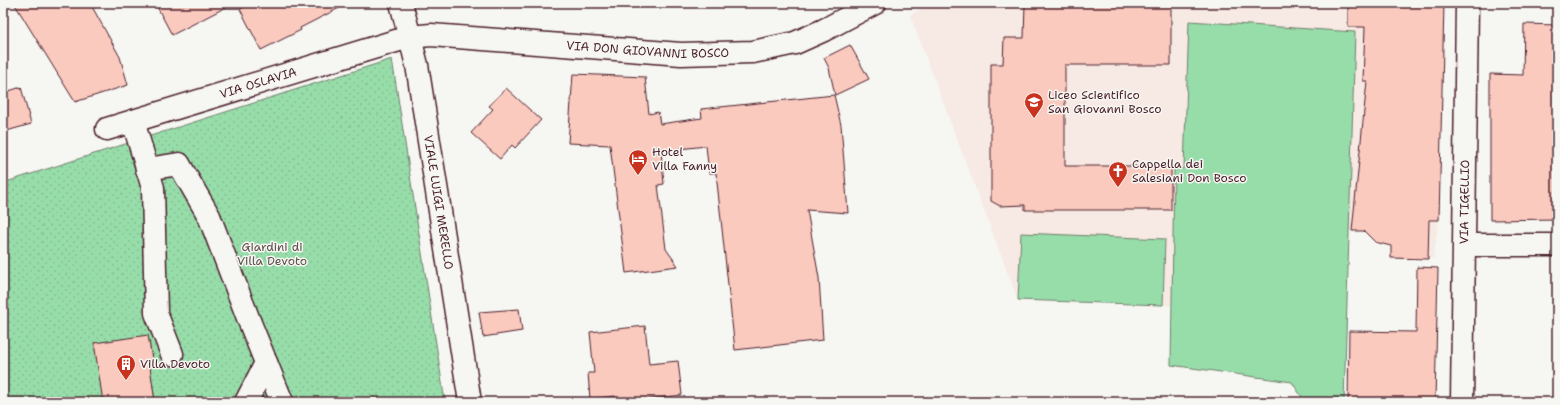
<svg xmlns="http://www.w3.org/2000/svg" width="1560" height="405" font-family="'Shantell Sans',sans-serif">
	<style>
		.built { fill: #f7e9e3 }
		.grass { fill: url(#grass-dots); stroke: #707e6a }
		.pitch { fill: #97ddaa; stroke: #707e6a }
		.building { fill: #facabf; stroke: #4a1f2b }
		.lines { fill: none; stroke-linecap: round; stroke-linejoin: round }
		.minor-casing { stroke: #4a1f2b; stroke-width: 25 }
		.minor { stroke: #f6f6f2; stroke-width: 22 }
		.labels { text-anchor: middle; stroke-width: 3; stroke-linejoin: round; paint-order: stroke }
		.street-label { font-size: 12px; fill: #4a1f2b; stroke: #f6f6f2 }
		.poi-label { font-size: 12px; fill: #4a1f2b; stroke: #f6f6f2; text-anchor: start }
		.park-label { font-size: 12px; fill: #5d4e4b; stroke: #f6f6f2 }
	</style>
	<defs>
		<pattern id="grass-dots" width="8" height="8" patternUnits="userSpaceOnUse"><rect width="8" height="8" fill="#97ddaa"/><path d="M2 2h.1M6 6h.1" fill="none" stroke="#84bd92" stroke-width="1.8" stroke-linecap="round"/></pattern>
	</defs>
	<rect width="100%" height="100%" fill="#f6f6f2"/>
	<filter id="ink" filterUnits="userSpaceOnUse"><feTurbulence type="fractalNoise" baseFrequency=".025" numOctaves="2"/><feDisplacementMap in="SourceGraphic" scale="8" xChannelSelector="R" yChannelSelector="G"/><feConvolveMatrix kernelMatrix="1 2 1 2 8 2 1 2 1" color-interpolation-filters="sRGB"/></filter>
	<g filter="url(#ink)">
		<!-- built -->
		<path class="built" d="M931,3H1444L1439,220L1433,258H1391V244L1376,243L1372,239L1370,231H1349L1344,402H1305L1292,382L1171,365L1172,305L1018,300L910,15Z"/>
		<!-- grass -->
		<path class="grass" d="M392,59L445,402H155L149,360L152,359L148,335L103,402H3V183Z"/>
		<!-- pitch -->
		<g class="pitch">
			<path d="M1189,21L1355,32L1344,402H1305L1292,382L1171,365L1174,170L1184,168Z"/>
			<path d="M1021,233L1165,239L1163,305L1018,300Z"/>
		</g>
		<!-- building -->
		<g class="building">
			<path d="M14,3H90L120,57L128,85L75,102Z"/>
			<path d="M155,3H234L172,35Z"/>
			<path d="M253,3H349L300,28L301,30L261,50L240,9Z"/>
			<path d="M1025,3H1171V65H1065V166H1171V210H1025V205L1000,206L991,201V64H1003L1004,38H1024Z"/>
			<path d="M1348,3H1444L1439,220H1429L1428,259L1391,258V246L1375,242L1364,231H1352L1367,81H1363L1365,27H1348Z"/>
			<path d="M1524,24L1557,25V219L1490,220V74L1523,75Z"/>
			<path d="M850,45L869,79L835,95L829,68L824,58Z"/>
			<path d="M573,74L645,77L649,114L658,112L660,124L702,118L701,109L834,95L841,125L848,213L807,210L819,278L823,340L735,350L716,173H709L706,146L661,151L664,184L658,185L666,249L678,266L626,273L610,145L568,143Z"/>
			<path d="M21,87L31,124L3,132V93Z"/>
			<path d="M506,88L541,120L515,148L512,145L500,159L471,133L493,109L489,106Z"/>
			<path d="M1417,267L1438,268L1435,402H1348L1349,331L1416,332Z"/>
			<path d="M519,309L522,331L483,337L479,312Z"/>
			<path d="M645,326L649,364L678,361L682,395L634,401L633,399L615,401V396L590,399L588,373H594L590,332Z"/>
			<path d="M148,335L152,359L149,360L155,402H103L94,343Z"/>
		</g>
		<g class="lines">
			<defs>
				<g id="minor">
					<path id="s1" d="M401,3L417,65L470,402"/>
					<path d="M133,121L153,188L156,313L172,354"/>
					<path id="s2" d="M107,129L409,37L431,35L681,54L753,52L795,43L824,30L875,3"/>
					<path d="M147,169L179,164L209,216L250,323L282,402"/>
					<path d="M1465,245H1557"/>
					<path d="M246,402L266,363"/>
					<path id="s3" d="M1462,402L1467,3"/>
				</g>
			</defs>
			<!-- minor casing -->
			<use href="#minor" class="minor-casing"/>
			<!-- minor -->
			<use href="#minor" class="minor"/>
		</g>
	</g>
	<!-- icons -->
	<defs>
		<symbol id="school-pin" viewBox="-11 -11 22 30"><path d="M0 17L-7.5 6A9.5 9.5 0 1 1 7.5 6Z" fill="#c8321e" stroke="#f6f6f2"/><path d="M0-5L7-2L0 1L-7-2ZM-4 1L0 2.5L4 1V4Q0 6-4 4Z" fill="#fff"/></symbol>
		<symbol id="hotel-pin" viewBox="-11 -11 22 30"><path d="M0 17L-7.5 6A9.5 9.5 0 1 1 7.5 6Z" fill="#c8321e" stroke="#f6f6f2"/><path d="M-6-4.5h1.5V1H6V5H4.5V3h-9V5H-6ZM-4 0a1.8 1.8 0 1 1 3.6 0ZM.5 0V-2.5h3Q6-2.5 6 0Z" fill="#fff"/></symbol>
		<symbol id="church-pin" viewBox="-11 -11 22 30"><path d="M0 17L-7.5 6A9.5 9.5 0 1 1 7.5 6Z" fill="#c8321e" stroke="#f6f6f2"/><path d="M-1.2-6h2.4v3.5h3.3v2.4h-3.3V6h-2.4V-.1h-3.3v-2.4h3.3Z" fill="#fff"/></symbol>
		<symbol id="building-pin" viewBox="-11 -11 22 30"><path d="M0 17L-7.5 6A9.5 9.5 0 1 1 7.5 6Z" fill="#c8321e" stroke="#f6f6f2"/><path d="M-4-6H4V6H1V3H-1V6H-4ZM-2.5-4.3h1.7v1.8h-1.7ZM.8-4.3h1.7v1.8H.8ZM-2.5-1h1.7V.8h-1.7ZM.8-1h1.7V.8H.8Z" fill="#fff"/></symbol>
	</defs>
	<g fill-rule="evenodd">
		<use href="#school-pin" x="1023" y="91" width="22" height="30"/>
		<use href="#hotel-pin" x="627" y="148" width="22" height="30"/>
		<use href="#church-pin" x="1107" y="160" width="22" height="30"/>
		<use href="#building-pin" x="115" y="353" width="22" height="30"/>
	</g>
	<g class="labels">
		<!-- street labels -->
		<g class="street-label">
			<text dy="4" stroke="none"><textPath href="#s2" startOffset="555">VIA DON GIOVANNI BOSCO</textPath></text>
			<text dy="4" stroke="none"><textPath href="#s2" startOffset="158">VIA OSLAVIA</textPath></text>
			<text dy="4" stroke="none"><textPath href="#s1" startOffset="203">VIALE LUIGI MERELLO</textPath></text>
			<text dy="4" stroke="none"><textPath href="#s3" startOffset="200">VIA TIGELLIO</textPath></text>
		</g>
		<!-- poi labels -->
		<g class="poi-label">
			<text x="1048" y="99">Liceo Scientifico<tspan x="1048" dy="14">San Giovanni Bosco</tspan></text>
			<text x="652" y="156">Hotel<tspan x="652" dy="14">Villa Fanny</tspan></text>
			<text x="1132" y="168">Cappella dei<tspan x="1132" dy="14">Salesiani Don Bosco</tspan></text>
			<text x="140" y="368">Villa Devoto</text>
		</g>
		<!-- park labels -->
		<g class="park-label">
			<text x="272" y="251">Giardini di<tspan x="272" dy="14">Villa Devoto</tspan></text>
		</g>
	</g>
	<!-- margin -->
	<rect width="1560" height="405" fill="none" stroke="#f6f6f2" stroke-width="16"/>
	<rect x="8" y="8" width="1544" height="389" fill="none" stroke="#4a1f2b" stroke-width="1.5" filter="url(#ink)"/>
</svg>
